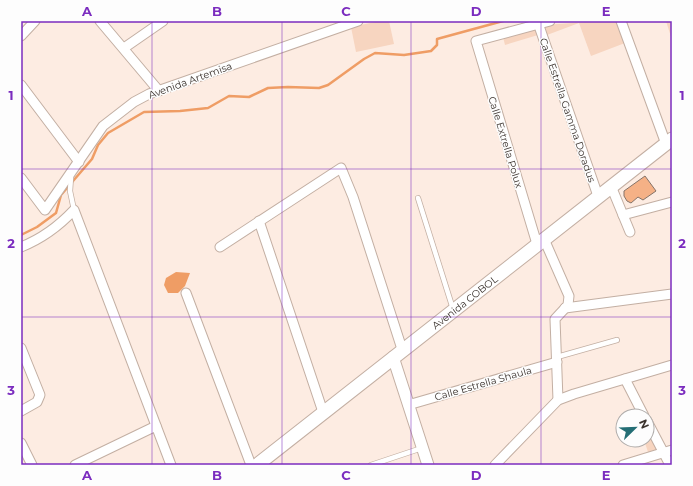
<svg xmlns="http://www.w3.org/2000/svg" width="693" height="486" font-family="Montserrat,sans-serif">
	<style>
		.green { fill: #f7d5c0 }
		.water { fill: #ef9d65 }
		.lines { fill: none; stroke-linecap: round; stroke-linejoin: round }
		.stream { stroke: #ef9d65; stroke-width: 2.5 }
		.building { fill: #f5b186; stroke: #857368 }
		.service-casing { stroke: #c3afa3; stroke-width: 6 }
		.minor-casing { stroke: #c3afa3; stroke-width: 11 }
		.tertiary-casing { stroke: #c3afa3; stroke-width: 13 }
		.secondary-casing { stroke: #c3afa3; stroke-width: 15 }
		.service { stroke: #fff; stroke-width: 4.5 }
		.minor { stroke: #fff; stroke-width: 9 }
		.tertiary { stroke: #fff; stroke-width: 11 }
		.secondary { stroke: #fff; stroke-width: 13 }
		.grid { fill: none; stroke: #7b2cbf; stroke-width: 1; stroke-opacity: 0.55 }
		.labels { text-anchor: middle; stroke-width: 3; stroke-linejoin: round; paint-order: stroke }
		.street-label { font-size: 10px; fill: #3b332e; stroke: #fdfdfd }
		.neatline { fill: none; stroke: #7b2cbf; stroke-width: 1.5 }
		.grid-label { font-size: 13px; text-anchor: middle; font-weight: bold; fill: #7b2cbf }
	</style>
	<rect width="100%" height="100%" fill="#fdece2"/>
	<!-- green -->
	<g class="green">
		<path d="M380,21H389L394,44L356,52L351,27Z"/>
		<path d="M600,21H617L625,43L591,56L579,23L547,35L544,25Z"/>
		<path d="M666,21H672V40Z"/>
		<path d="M536,29L538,35L505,45L503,37Z"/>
		<path d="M647,430L658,450L648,452L644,440H647Z"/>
	</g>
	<!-- water -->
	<path class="water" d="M176,272L190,273L185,286L178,293H168L164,285L166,278Z"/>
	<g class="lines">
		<!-- stream -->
		<path class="stream" d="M21,235L37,227L56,213L61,195L92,159L98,145L108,133L144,112L180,111L208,108L229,96L249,97L268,88L288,87L319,88L328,85L364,59L375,53L404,55L431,51L437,45V39L503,21"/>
	</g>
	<!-- building -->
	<path class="building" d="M645,176L656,191L643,200L638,197L631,203L627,201L624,196V191Z"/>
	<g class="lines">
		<defs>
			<g id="service">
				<path d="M71,177L70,191L74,210"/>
				<path d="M418,198L453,309"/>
				<path d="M557,357L617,340"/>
				<path d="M371,465L422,448"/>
			</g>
			<g id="minor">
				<path d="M100,21L159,91"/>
				<path d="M621,21L666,144"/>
				<path d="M538,23L598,196"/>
				<path d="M21,36L35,21"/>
				<path d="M124,48L163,21"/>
				<path d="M21,85L79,162"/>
				<path d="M21,178L45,210L103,126L134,102L149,94L358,21"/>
				<path d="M611,186L630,232"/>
				<path d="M623,215L672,202"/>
				<path d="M259,221L323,412"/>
				<path d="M544,239L569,296L568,305L555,319L558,400"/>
				<path d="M537,244L476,41L550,21"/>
				<path d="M21,247C41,239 59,226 74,210L171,465"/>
				<path d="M220,247L341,168L353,197L402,349"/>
				<path d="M186,293L251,465"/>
				<path d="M565,308L672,294"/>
				<path d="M21,348L40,395L37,402L21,411"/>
				<path d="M625,379L644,416"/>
				<path d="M408,405L557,362"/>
				<path d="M647,421L670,465"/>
				<path d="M21,443L32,465"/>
				<path d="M75,465L156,426"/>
				<path d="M495,465L558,400L574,394L672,365"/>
				<path d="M623,465L672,450"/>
			</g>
			<path id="tertiary" d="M393,357L428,465"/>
			<g id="secondary">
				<path id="s1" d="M257,465L672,139"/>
			</g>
		</defs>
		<!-- service casing -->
		<use href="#service" class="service-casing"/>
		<!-- minor casing -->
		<use href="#minor" class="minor-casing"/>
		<!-- tertiary casing -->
		<use href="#tertiary" class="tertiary-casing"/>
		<!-- secondary casing -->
		<use href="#secondary" class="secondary-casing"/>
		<!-- service -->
		<use href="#service" class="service"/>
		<!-- minor -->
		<use href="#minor" class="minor"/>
		<!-- tertiary -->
		<use href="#tertiary" class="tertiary"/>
		<!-- secondary -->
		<use href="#secondary" class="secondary"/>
	</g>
	<!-- grid -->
	<path class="grid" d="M152,21V465M282,21V465M411,21V465M541,21V465M21,169H672M21,317H672"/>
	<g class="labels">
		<!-- street labels -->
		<g class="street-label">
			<text transform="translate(190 80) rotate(-20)" y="4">Avenida Artemisa</text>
			<text transform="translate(568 110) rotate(71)" y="4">Calle Estrella Gamma Doradus</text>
			<text transform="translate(506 142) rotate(73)" y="4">Calle Extrella Polux</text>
			<text dy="4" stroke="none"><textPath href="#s1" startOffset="264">Avenida COBOL</textPath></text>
			<text transform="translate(483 383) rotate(-16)" y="4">Calle Estrella Shaula</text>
		</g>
	</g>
	<!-- border -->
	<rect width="693" height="486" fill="none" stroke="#fdfdfd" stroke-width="44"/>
	<!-- north arrow -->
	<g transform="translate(635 428) rotate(67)"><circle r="19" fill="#fdfdfd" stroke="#afacaa"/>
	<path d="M0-3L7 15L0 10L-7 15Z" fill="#246e75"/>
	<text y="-6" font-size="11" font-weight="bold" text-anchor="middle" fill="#3b332e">N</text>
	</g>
	<rect x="22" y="22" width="649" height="442" class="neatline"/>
	<g class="grid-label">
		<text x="87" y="16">A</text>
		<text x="217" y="16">B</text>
		<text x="346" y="16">C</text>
		<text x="476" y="16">D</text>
		<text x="606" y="16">E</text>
		<text x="11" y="100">1</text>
		<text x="682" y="100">1</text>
		<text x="11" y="248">2</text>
		<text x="682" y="248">2</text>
		<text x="11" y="395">3</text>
		<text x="682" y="395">3</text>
		<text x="87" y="480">A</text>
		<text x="217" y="480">B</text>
		<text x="346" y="480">C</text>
		<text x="476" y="480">D</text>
		<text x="606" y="480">E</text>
	</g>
</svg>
